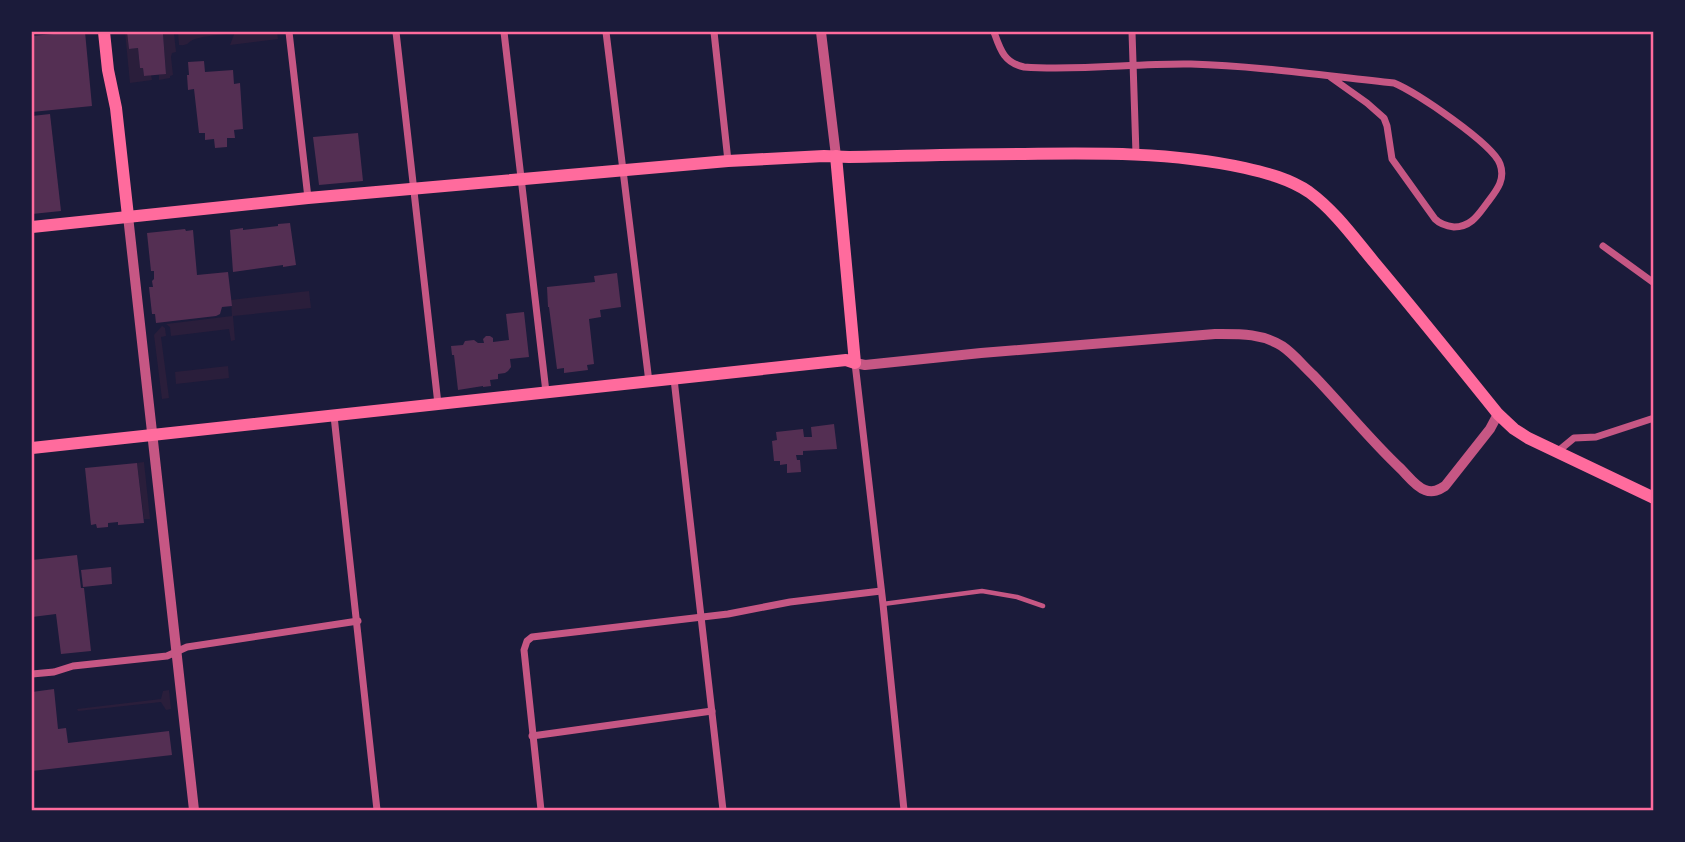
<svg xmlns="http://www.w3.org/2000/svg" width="1685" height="842" font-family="Helvetica,sans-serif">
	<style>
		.green { fill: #2a1e3b }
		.building { fill: #542f53 }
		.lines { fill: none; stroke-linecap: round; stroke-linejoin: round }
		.service { stroke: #c65784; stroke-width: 4.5 }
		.minor { stroke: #c65784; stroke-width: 7 }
		.tertiary { stroke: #c65784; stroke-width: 10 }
		.secondary { stroke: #ff6b9d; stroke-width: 12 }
		.primary { stroke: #ff6b9d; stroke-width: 12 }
		.neatline { fill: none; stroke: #ff6b9d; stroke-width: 2.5 }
	</style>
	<rect width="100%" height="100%" fill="#1b1b3a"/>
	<!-- green -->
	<g class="green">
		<path d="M125,32H127L129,49L138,48L140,68H143L144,76L151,75L152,80L130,83Z"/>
		<path d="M178,32H226L227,34C217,35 205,36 195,39C187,42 189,46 179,45Z"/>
		<path d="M235,32H246V33L277,32L278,39L230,45Z"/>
		<path d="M174,33L176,52L172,53L171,57L173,75L170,76V78L159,80V75L166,73L163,34Z"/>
		<path d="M309,291L311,308L233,316L235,340L231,341L229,329L171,336L170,327L166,324L232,316L231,300Z"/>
		<path d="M162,326L165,328L166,336L161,337L169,398L162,399L154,335Z"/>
		<path d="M228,366L229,378L176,384L175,372Z"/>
		<path d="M144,462L150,519H144L137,463Z"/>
		<path d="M169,690L171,709L166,710L161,702L78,711L77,709L161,699L163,691Z"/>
	</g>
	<!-- building -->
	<g class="building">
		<path d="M74,32H85L92,106L32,112V36Z"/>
		<path d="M127,32H170V33L163,34L166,74L144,76L143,68H140L138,48L129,49Z"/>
		<path d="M204,61L205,72L233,70L234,84L240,83L243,129L234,130L235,138H227V147L215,148L214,139L205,140V133H199L194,89L188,90L187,75H189L188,62Z"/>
		<path d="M50,114L61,211L32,214V116Z"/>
		<path d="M358,133L363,181L319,185L313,137Z"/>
		<path d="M290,223L296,265L283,267V265L233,272L230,230L243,228V230L278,226V224Z"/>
		<path d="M185,229L186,231L193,230L197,275L228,272L232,306L222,307L220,314L216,316L156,323L155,314H152L149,287H153L152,281L154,279V271H151L147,233Z"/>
		<path d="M617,273L621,307L600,310L601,317L589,319L594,364L587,365L588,370L564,373V368L557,369L549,307H548L547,287L595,282L594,276Z"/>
		<path d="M524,312L529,357L510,359L511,367L508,371L505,373L498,374V379L490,380L491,386L483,387V386L458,390L454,355H452L451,346L463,345L465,341L474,340L478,343H484L483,339L486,336H490L493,338V342L509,340L506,314Z"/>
		<path d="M834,424L837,449L803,451V455H796L797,460H800L801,472L787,473V464L780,465V461H774L772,441L777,440L776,432L803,429L804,437H812L811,427Z"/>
		<path d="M137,463L144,523L118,525V522L108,523V527L97,528L96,524L91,525L85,468Z"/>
		<path d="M77,555L81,588H84L91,651L61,654L56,614L32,617V560Z"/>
		<path d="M111,567L112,584L83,587L81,570Z"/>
		<path d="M54,689L58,729L66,728L68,743L169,731L172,755L32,771V692Z"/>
	</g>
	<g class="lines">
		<!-- service -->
		<path class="service" d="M883,604L982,591L1017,597L1043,606"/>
		<!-- minor -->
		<g class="minor">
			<path d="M289,32L308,198"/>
			<path d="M396,32L438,404"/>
			<path d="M504,32L546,392"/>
			<path d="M606,32L649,382"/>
			<path d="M714,32L728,161"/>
			<path d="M994,32C1000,49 1004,63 1024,67C1080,71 1136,63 1191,64C1259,66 1327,76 1394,83C1416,92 1493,144 1500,164C1506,180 1496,191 1487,203C1478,215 1471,227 1454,227C1446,226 1440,224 1435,219L1392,159L1387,126L1384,118L1367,103L1329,76"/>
			<path d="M1132,32L1136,154"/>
			<path d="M1603,246L1654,283"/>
			<path d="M855,363L883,604L904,810"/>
			<path d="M674,379L723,810"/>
			<path d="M334,416L377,810"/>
			<path d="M1557,452L1574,438L1596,437L1654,418"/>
			<path d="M32,674L54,672L73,666L167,656L187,647L358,621"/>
			<path d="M532,736L712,711"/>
			<path d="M541,810L524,650L527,641L532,637L728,614L790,602L881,591"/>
		</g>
		<!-- tertiary -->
		<g class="tertiary">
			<path d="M821,32L836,156"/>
			<path d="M128,216L194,810"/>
			<path d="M855,363L865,365L981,353L1215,334C1239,334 1261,333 1282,346C1294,354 1303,366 1313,375C1343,406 1370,440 1401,469C1408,476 1416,487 1425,490C1433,493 1439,490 1445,486L1490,429L1498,414"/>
		</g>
		<!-- secondary -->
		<path class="secondary" d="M104,32L108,70L116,108L128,216"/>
		<!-- primary -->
		<g class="primary">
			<path d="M32,227L308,198L728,161L824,156L849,157C907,156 965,154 1024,154C1098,153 1172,152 1245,168C1267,173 1290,179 1309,192C1335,211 1354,238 1374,262C1416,312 1457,363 1498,414L1514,429L1528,438L1654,498"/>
			<path d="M32,448L846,360L855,363L836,156"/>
		</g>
	</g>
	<!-- border -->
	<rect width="1685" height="842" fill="none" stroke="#1b1b3a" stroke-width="66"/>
	<rect x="33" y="33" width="1619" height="776" class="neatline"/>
</svg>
